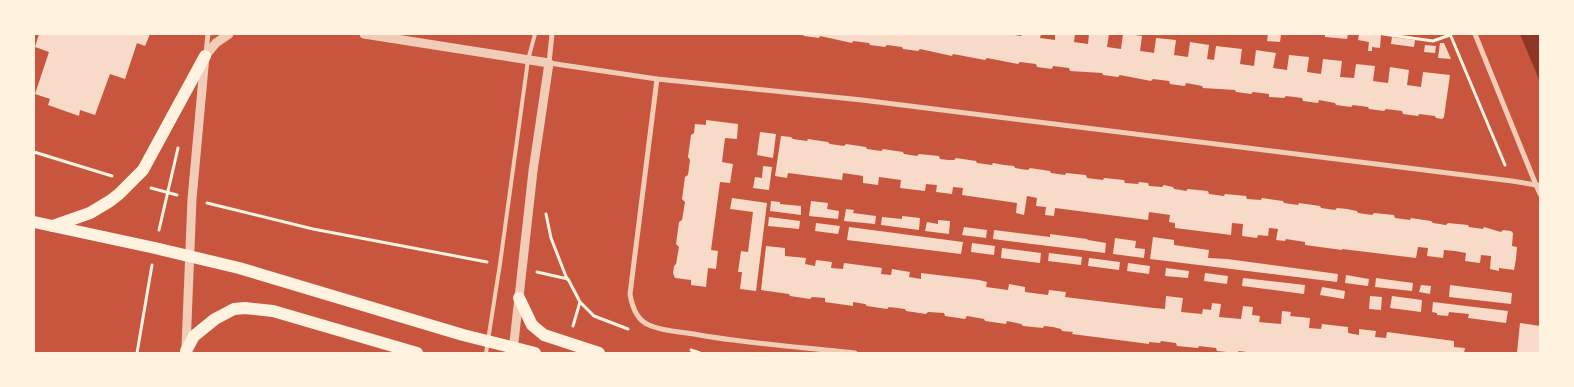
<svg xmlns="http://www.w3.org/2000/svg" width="1574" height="387" font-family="Literata,serif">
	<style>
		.water { fill: #8f3625 }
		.building { fill: #f7dbc8 }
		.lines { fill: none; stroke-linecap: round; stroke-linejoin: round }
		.path { stroke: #fff3e0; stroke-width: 3 }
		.service { stroke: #f1ccb7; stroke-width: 4 }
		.minor { stroke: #f1ccb7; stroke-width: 5 }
		.tertiary { stroke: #f1ccb7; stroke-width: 9 }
		.primary { stroke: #fff3e0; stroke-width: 12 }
	</style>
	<rect width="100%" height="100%" fill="#c8553d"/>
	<!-- water -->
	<path class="water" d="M1520,34H1540V82Z"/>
	<!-- building -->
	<g class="building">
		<path d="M39,34H150L145,46L137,43L125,79L110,74L95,115L80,110L79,116L48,105L50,99L35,94L49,52L35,47Z"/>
		<path d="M802,34H1007L1021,36L1022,34H1041L1040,38L1055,40V34H1075L1074,42L1088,44L1089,34H1109L1107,47L1121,49L1123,34H1127L1142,36L1140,51L1148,52L1154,53L1156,38L1176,40L1174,55L1188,57L1190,42L1209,45L1207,59L1214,60L1216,46L1242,49L1240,64L1254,66L1256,50L1276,53L1273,68L1287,70L1289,55L1309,57L1307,72L1321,74L1323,59L1342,61L1340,77L1354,78L1356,64L1375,66L1373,81L1380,82L1388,83L1390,67L1409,70L1407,85L1421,87L1423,72L1450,75L1444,117L1442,119L1436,118L1435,116L1419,114L1418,116L1403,114L1402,111L1386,109L1384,111L1369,109L1368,107L1353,105L1351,107L1336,105L1335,103L1319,100L1318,103L1303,101L1302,98L1286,96L1284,98L1269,97V94L1253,92L1251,94L1236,92L1235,90L1203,88L1202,86L1186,83L1185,86L1170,84L1169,81L1153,79L1151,81L1120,75L1118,77L1103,75L1102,73L1070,71L1069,68L1053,66L1052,69L1037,67L1036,64L1020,62L1018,64L987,58L985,60L953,54L952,56L920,49L918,51L903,49L902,47L887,45L885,47L870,45L869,43L853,41L852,43L820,36L819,38L804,36Z"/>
		<path d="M1268,34H1281L1280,42L1267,41Z"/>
		<path d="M1325,34H1348L1347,39L1325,37Z"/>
		<path d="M1359,34L1381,35L1380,48L1372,47V51H1368L1369,42L1358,40Z"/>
		<path d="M1392,37L1415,40L1414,47L1391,44Z"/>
		<path d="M1440,43H1444L1451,59L1438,58Z"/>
		<path d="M1425,45L1436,46L1435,53L1424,52Z"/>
		<path d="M706,120L738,124L737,139L725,138L722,162L733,164L730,183L720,182L711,250L718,251L716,269L708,268L706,287L691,285V280L675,278L673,273L674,266L676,264L679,247L676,244L679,222L682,220L685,202L682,199L685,177L688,175L690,160L688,157L691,135L694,133L695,124L706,125Z"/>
		<path d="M760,132L776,134L773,158L757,155Z"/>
		<path d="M781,136L791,137L793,139L807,141L808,139L828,142L830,144L844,146L846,144L866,147L867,149L881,151L883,149L903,152L904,154L917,156L919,154L939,156L940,159L948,160H954L956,158L976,161L977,163L992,165L993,163L1004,165L1014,166L1015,168L1028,170L1030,168L1050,171L1051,173L1065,175L1066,173L1086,175L1087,178L1103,180L1104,178L1124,180L1125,183L1138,184L1139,182L1148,183L1149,186L1162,187L1164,185L1173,187L1174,189L1181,190L1186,191L1188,189L1208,191L1209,194L1224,196L1225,194L1236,195L1246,196L1247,199L1261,200L1262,198L1283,201L1284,203L1298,205L1299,203L1320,206L1321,208L1335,210L1337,208L1347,209L1357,211L1358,213L1372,215L1374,213L1394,215L1395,218L1410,220L1411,218L1431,221L1433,223L1446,225L1448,223L1468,225L1469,227L1483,229L1484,227L1501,232L1503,230L1511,231L1513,233L1512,246L1517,247L1516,259L1514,270L1499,268V271L1490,269L1491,256L1481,255L1480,263L1472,262L1465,261L1466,253L1455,251L1444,250L1443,258L1427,256L1428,248L1418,247L1416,258L1342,249V250L1305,245V242L1286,239L1285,241L1276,240L1278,229L1269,228L1268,236L1258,235L1257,238L1242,236L1243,224L1232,223L1231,235L1175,228V223L1169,222L1170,215L1149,212L1148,220L1055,208L1054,216L1045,215L1046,207L1036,206L1037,198L1027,196L1024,215L1016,213L1017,203L962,195L963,188L953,187L952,194L936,192L937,185L926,184L925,191L900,188L901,180L879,177L878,185L863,183V176L843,173L842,180L788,173L787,178L775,176Z"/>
		<path d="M763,166L772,167L769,190L753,188L755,177L762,178Z"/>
		<path d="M732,198L767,203L756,291L740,289L742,272H738L741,251L748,252L753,212L730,209Z"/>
		<path d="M771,201L780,202V204L801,206V215L770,211Z"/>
		<path d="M811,201L828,203L827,209L839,211L838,219L809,216Z"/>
		<path d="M846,209L854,210L853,213L876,216L875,224L844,221Z"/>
		<path d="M902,216L920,218L919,230L881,225L882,217L902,219Z"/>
		<path d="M769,217L800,221L799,229L768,226Z"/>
		<path d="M938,220L950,221L949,234L925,231L927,222L938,224Z"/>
		<path d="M816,223L840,226L838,234L815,231Z"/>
		<path d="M849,227L963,242L961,254L847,240Z"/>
		<path d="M964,227L987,230L986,238L962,235Z"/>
		<path d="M994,230L1050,237V234L1087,239L1088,240L1106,243L1105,253L993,239Z"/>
		<path d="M1153,237L1174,240V245L1209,250L1208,258L1227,259L1338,274L1337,282L1150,259Z"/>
		<path d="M1115,238L1136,241L1135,248L1145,249L1144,258L1113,254Z"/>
		<path d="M972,243L995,246L994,255L971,252Z"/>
		<path d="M766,246L785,248V256L806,258L805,264L815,266L816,260L832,262L831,268L843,269L844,263L882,268L881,274L891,275L892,269L910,272L909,277L921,279V273L979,280L987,282L986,287L1008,290L1009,284L1025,287V292L1048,295L1049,290L1066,292L1065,297L1154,308L1165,309L1166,296L1183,298L1181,312L1202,314L1203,309L1211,310L1212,303L1221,304L1219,317L1241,319L1243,306L1253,307L1252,315L1260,316L1259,322L1281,324L1282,311L1291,312L1290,316L1310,318L1309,328L1321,329L1322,324L1348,327V333L1359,335V329L1376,331L1375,337L1386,338L1387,332L1454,341V347L1465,348L1464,353H1254L1239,351L1237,353L1217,351L1216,348L1207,347L1199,346L1198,348L1177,346L1176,343L1161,341L1160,343L1149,342V344L1072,334L1073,332L1062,331L1061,329L1053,327L1044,326L1043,328L1023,326L1021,324L1007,321L1006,324L985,321L984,319L967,316L965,319L945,316L944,313L928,312L926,314L906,311L905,309L889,307L887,309L867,306L865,304L853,302V306L825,302V298L812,297L810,299L790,296L789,294L761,290Z"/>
		<path d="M1002,248L1041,253L1040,263L1001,258Z"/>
		<path d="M1049,253L1082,257L1081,265L1048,261Z"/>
		<path d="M1089,258L1120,262L1119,270L1088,266Z"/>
		<path d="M1128,263L1150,266L1149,274L1127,271Z"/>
		<path d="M1166,268L1189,271L1188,278L1165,276Z"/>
		<path d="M1205,273L1228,276L1227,284L1204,281Z"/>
		<path d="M1346,275L1369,279L1368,286L1345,283Z"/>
		<path d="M1243,278L1305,285L1304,294L1242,286Z"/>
		<path d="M1376,278L1413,283L1412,291L1375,287Z"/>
		<path d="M1421,285L1431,286L1430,294L1419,292Z"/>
		<path d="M1450,285L1512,293L1511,304L1449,297Z"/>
		<path d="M1322,287L1345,291L1344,299L1320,295Z"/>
		<path d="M1370,296L1382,297L1381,310L1369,309Z"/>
		<path d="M1392,296L1422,300L1421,312L1390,308Z"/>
		<path d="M1433,302L1508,311L1506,323L1468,318L1469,314L1449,312L1448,316L1437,315V313L1432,312Z"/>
		<path d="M1520,323L1540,326V353H1517Z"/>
	</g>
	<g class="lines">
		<!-- path -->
		<g class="path">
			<path d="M1383,34L1433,41L1450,35"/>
			<path d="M1450,34L1505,165"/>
			<path d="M34,152L112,176"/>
			<path d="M151,188L177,195"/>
			<path d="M207,203L313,229L487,262"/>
			<path d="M546,214L551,238L567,279"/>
			<path d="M159,230L178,148"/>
			<path d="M537,272L568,279L580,302L594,316L628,329"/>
			<path d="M573,326L580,302"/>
			<path d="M691,350L700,353"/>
			<path d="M137,353L152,265"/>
		</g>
		<!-- service -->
		<path class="service" d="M486,353L500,264L528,60L535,34"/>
		<!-- minor -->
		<g class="minor">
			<path d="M552,34L549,63L657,79L862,100L1512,181L1536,185L1540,194"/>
			<path d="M1475,34L1536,185H1538"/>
			<path d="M206,53L208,34"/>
			<path d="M657,79L630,294C632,306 636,320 649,325C662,331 680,332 694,334C747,344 802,347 855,353"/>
		</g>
		<!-- tertiary -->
		<g class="tertiary">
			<path d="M364,34L549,63L533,171L513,351"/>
			<path d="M186,347L192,199L205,56L216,43L229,34"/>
		</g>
		<!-- primary -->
		<g class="primary">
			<path d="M34,222L155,248L239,268L463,335L535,353"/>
			<path d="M53,226L90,213L110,201L119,194L143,170L205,56"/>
			<path d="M519,298L532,325L544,335L599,353"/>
			<path d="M186,351L194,336L215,319L234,309L245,308L273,311L417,353"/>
		</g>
	</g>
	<!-- border -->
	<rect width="1574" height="387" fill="none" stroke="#fff3e0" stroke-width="70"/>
</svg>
